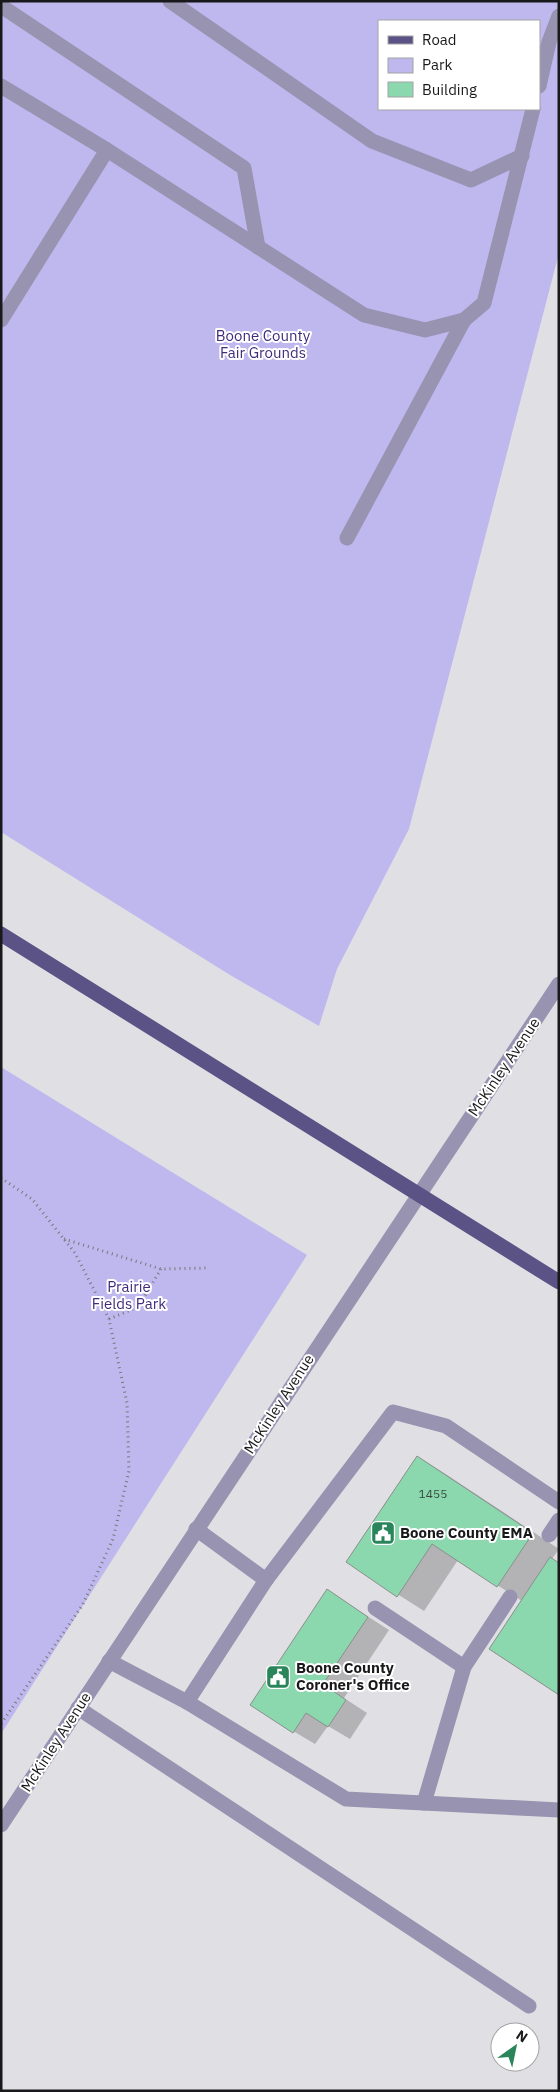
<svg xmlns="http://www.w3.org/2000/svg" width="560" height="2092" font-family="'IBM Plex Sans',sans-serif">
	<style>
		.green { fill: #bfb8ee; fill-rule: evenodd }
		.shadow { fill: #0003 }
		.building { fill: #8bd8ae; stroke: #8b8f8d }
		.lines { fill: none; stroke-linecap: round; stroke-linejoin: round }
		.path { stroke: #78777a; stroke-width: 3; stroke-dasharray: 1 4; stroke-linecap: butt }
		.minor { stroke: #9793b1; stroke-width: 15 }
		.major { stroke: #5b5286; stroke-width: 15 }
		.labels { text-anchor: middle; stroke-width: 4; stroke-linejoin: round; paint-order: stroke }
		.number-label { font-size: 12px; fill: #36483f }
		.park-label { font-size: 15px; fill: #402c7a; stroke: #fff }
		.street-label { font-size: 15px; fill: #19181a; stroke: #fff }
		.poi-label { font-size: 15px; font-weight: bold; fill: #19181a; stroke: #fff; text-anchor: start }
	</style>
	<rect width="100%" height="100%" fill="#e0e0e4"/>
	<!-- green -->
	<g class="green">
		<path d="M1,1H559V253L409,829L337,969L319,1026L230,975L1,832ZM379,21H539V109H379Z"/>
		<path d="M1,1067L307,1255L1,1734Z"/>
	</g>
	<!-- shadow -->
	<g class="shadow">
		<path d="M418,1457L444,1473L559,1549L522,1601L458,1560L424,1611L347,1562Z"/>
		<path d="M328,1591L389,1630L344,1698L367,1713L350,1739L328,1726L315,1744L293,1731Z"/>
	</g>
	<!-- building -->
	<g class="building">
		<path d="M417,1456L533,1533L497,1587L432,1544L397,1597L346,1562Z"/>
		<path d="M550,1557L559,1563V1695L489,1649Z"/>
		<path d="M327,1589L368,1617L323,1684L346,1700L328,1727L306,1713L293,1733L250,1705Z"/>
	</g>
	<g class="lines">
		<!-- path -->
		<g class="path">
			<path d="M1,1178L32,1199L75,1253L109,1319L127,1403L129,1471L113,1539L83,1604L1,1724"/>
			<path d="M64,1239L161,1269L208,1268"/>
			<path d="M109,1319L138,1307L161,1269"/>
		</g>
		<!-- minor -->
		<g class="minor">
			<path d="M170,1L372,141L471,180L522,156"/>
			<path d="M1,6L244,168L258,247"/>
			<path d="M1,86L107,150L364,315L425,330L464,320L484,303L533,109"/>
			<path d="M539,86L549,42L559,16"/>
			<path d="M1,320L107,150"/>
			<path d="M347,538L464,320"/>
			<path d="M196,1529L266,1580L393,1412L446,1426L559,1502"/>
			<path d="M549,1535L559,1520"/>
			<path d="M266,1580L187,1702L346,1799L559,1810"/>
			<path d="M375,1608L464,1667"/>
			<path d="M109,1661L187,1702"/>
			<path d="M78,1708L529,2006"/>
			<path d="M424,1803L464,1667L510,1597"/>
			<path d="M1,1825L559,984"/>
		</g>
		<!-- major -->
		<path class="major" d="M1,934L559,1282"/>
	</g>
	<!-- icons -->
	<defs>
		<symbol id="civic-square" viewBox="-11 -11 22 22"><rect x="-9" y="-9" width="18" height="18" rx="4" fill="#2a855b" stroke="#fff"/><path d="M-.6-6.5H3V-4.5H.6V-3L4-1V1h2V6H-6V1h2V-1L-.6-3ZM-1.2 2.5V6h2.4V2.5Z" fill="#fff"/></symbol>
	</defs>
	<g fill-rule="evenodd">
		<use href="#civic-square" x="369" y="1519" width="28" height="28"/>
		<use href="#civic-square" x="264" y="1663" width="28" height="28"/>
	</g>
	<g class="labels">
		<!-- number labels -->
		<g class="number-label">
			<text x="433" y="1498">1455</text>
		</g>
		<!-- park labels -->
		<g class="park-label">
			<text x="263" y="341">Boone County<tspan x="263" dy="17">Fair Grounds</tspan></text>
			<text x="129" y="1292">Prairie<tspan x="129" dy="17">Fields Park</tspan></text>
		</g>
		<!-- street labels -->
		<g class="street-label">
			<text transform="translate(504 1067) rotate(-56)" y="5">McKinley Avenue</text>
			<text transform="translate(279 1404) rotate(-57)" y="5">McKinley Avenue</text>
			<text transform="translate(56 1742) rotate(-57)" y="5">McKinley Avenue</text>
		</g>
		<!-- poi labels -->
		<g class="poi-label">
			<text x="400" y="1538">Boone County EMA</text>
			<text x="296" y="1673">Boone County<tspan x="296" dy="17">Coroner's Office</tspan></text>
		</g>
	</g>
	<!-- border -->
	<rect width="560" height="2092" fill="none" stroke="#19181a" stroke-width="5"/>
	<!-- legend -->
	<rect x="378" y="20" width="162" height="90" fill="#ffffff" stroke="#a3a3a3"/>
	<rect x="388" y="36" width="25" height="8" fill="#5b5286" stroke="#a3a3a3"/>
	<text x="422" y="45" font-size="15" fill="#19181a">Road</text>
	<rect x="388" y="58" width="25" height="15" fill="#bfb8ee" stroke="#a3a3a3"/>
	<text x="422" y="70" font-size="15" fill="#19181a">Park</text>
	<rect x="388" y="82" width="25" height="15" fill="#8bd8ae" stroke="#a3a3a3"/>
	<text x="422" y="95" font-size="15" fill="#19181a">Building</text>
	<!-- north arrow -->
	<g transform="translate(515 2047) rotate(33)"><circle r="24" fill="#ffffff" stroke="#a3a3a3"/>
	<path d="M0-4L9 19L0 12L-9 19Z" fill="#2a855b"/>
	<text y="-8" font-size="14" font-weight="bold" text-anchor="middle" fill="#19181a">N</text>
	</g>
</svg>
